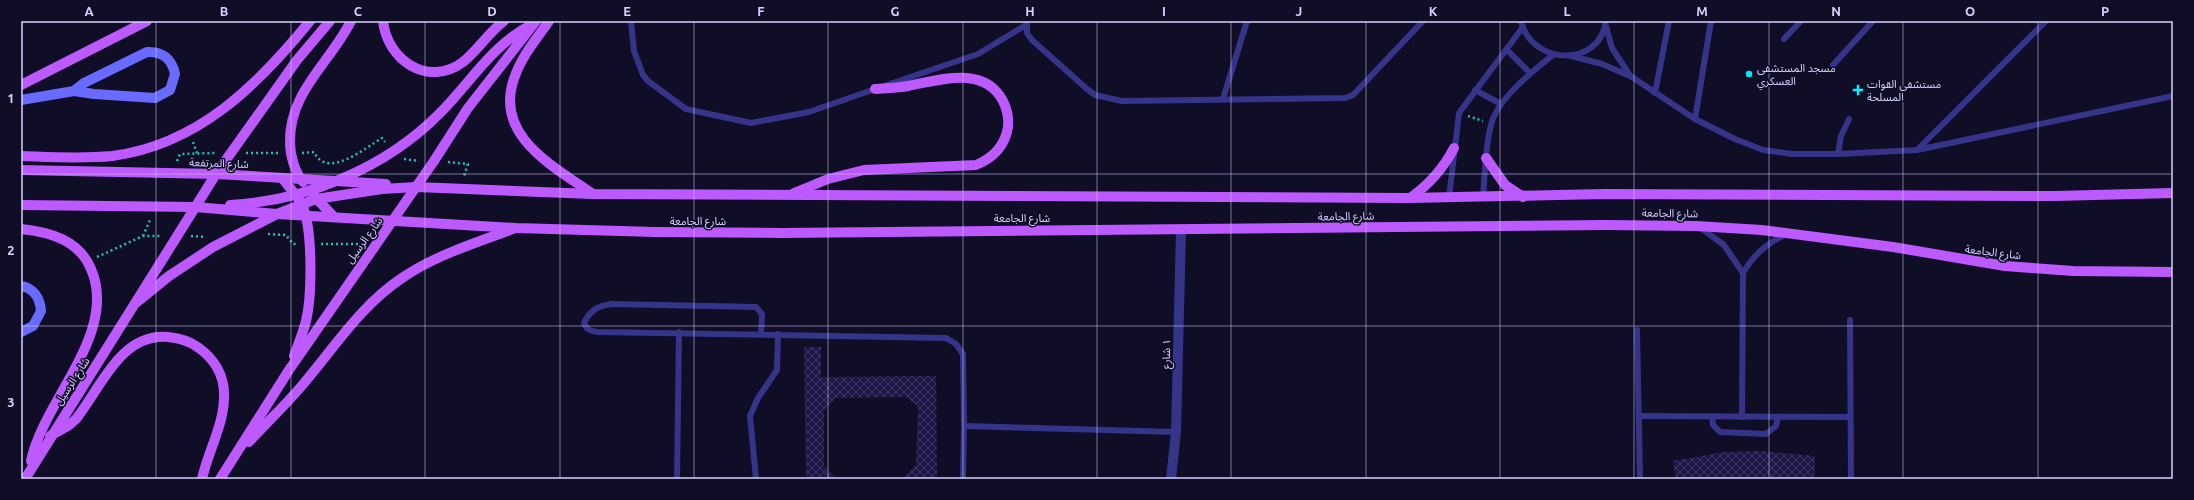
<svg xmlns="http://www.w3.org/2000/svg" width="2194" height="500" font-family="Ubuntu,'Noto Sans Arabic',sans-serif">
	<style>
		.building { fill: url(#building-cross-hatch) }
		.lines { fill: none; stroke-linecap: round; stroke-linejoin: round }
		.path { stroke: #25c0b2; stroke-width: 2.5; stroke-dasharray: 2 3; stroke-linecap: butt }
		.lane { stroke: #353489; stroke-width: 6 }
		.street { stroke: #353489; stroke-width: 10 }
		.secondary { stroke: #696aff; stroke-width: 10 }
		.primary { stroke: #bc59ff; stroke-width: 10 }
		.grid { fill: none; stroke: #d6d2ff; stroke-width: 1; stroke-opacity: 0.55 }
		.poi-dot { fill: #00ecfd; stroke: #100d26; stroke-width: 1.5 }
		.labels { text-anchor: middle; stroke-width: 3; stroke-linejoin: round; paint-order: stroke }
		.poi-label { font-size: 11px; fill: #d6d2ff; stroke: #100d26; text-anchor: start }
		.street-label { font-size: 11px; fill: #d6d2ff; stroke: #100d26 }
		.neatline { fill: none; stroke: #d6d2ff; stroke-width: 1.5 }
		.grid-label { font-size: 13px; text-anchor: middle; font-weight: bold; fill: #d6d2ff }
	</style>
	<defs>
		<pattern id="building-cross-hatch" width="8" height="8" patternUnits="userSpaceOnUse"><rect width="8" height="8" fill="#201749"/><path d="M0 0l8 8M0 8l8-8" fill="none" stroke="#403864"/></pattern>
	</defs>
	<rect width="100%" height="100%" fill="#100d26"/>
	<!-- building -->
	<g class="building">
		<path d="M804,347H821V377L936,376L937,479H902L916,465L918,406L906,397L836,398L824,410V466L837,479H806Z"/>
		<path d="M1761,451L1815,456V479H1676L1673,461L1724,452Z"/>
	</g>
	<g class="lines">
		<!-- path -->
		<g class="path">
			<path d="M1468,116L1483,121"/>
			<path d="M193,142L197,153"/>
			<path d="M246,153H279"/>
			<path d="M302,153L314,152C327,180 365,148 382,138L385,142"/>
			<path d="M404,159L419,161"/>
			<path d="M177,161L180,154L215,153"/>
			<path d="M448,162L468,164L464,176"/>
			<path d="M268,234L286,235L293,244H298"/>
			<path d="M143,236L151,218"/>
			<path d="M191,236L206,237"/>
			<path d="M321,244H362"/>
			<path d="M97,257L143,236H162"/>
		</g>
		<!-- lane -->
		<g class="lane">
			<path d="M631,21L634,51L643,75L648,81L686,109L751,123L809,112L878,88"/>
			<path d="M1521,21C1532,66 1600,68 1606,21"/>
			<path d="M1027,23V33L1032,40L1087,89L1095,95L1122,101L1345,98L1353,95L1423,21"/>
			<path d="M1606,26L1612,48L1629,74"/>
			<path d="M1784,39L1801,21"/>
			<path d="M1507,50L1530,73"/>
			<path d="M1571,56L1602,64L1632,77L1695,119L1735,139L1763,150L1792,154H1838L1917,150L2173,96"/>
			<path d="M1833,65L1873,21"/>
			<path d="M887,85L978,54L1026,25"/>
			<path d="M1475,90L1501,104"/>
			<path d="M1655,93L1669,21"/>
			<path d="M1223,99L1247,21"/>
			<path d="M1695,119L1711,21"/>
			<path d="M1917,150L2046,21"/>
			<path d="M1838,154L1841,136L1849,119"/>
			<path d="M1449,198L1459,113L1523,27"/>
			<path d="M1483,198C1485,174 1485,148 1491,125C1497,99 1533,71 1553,55"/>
			<path d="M1701,228L1724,245L1743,273L1742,417"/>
			<path d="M1743,273C1753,256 1766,243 1785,235"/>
			<path d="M1850,320L1851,479"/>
			<path d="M1637,330L1640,479"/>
			<path d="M761,334L762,314L756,307L611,304C598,306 590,310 584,323C587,330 590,331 598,332L946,338L956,344L963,354L964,426L963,479"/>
			<path d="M1639,416L1850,417"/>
			<path d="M1712,416L1713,425L1720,432L1766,434L1776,426L1778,417"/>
			<path d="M964,426L1176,432"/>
			<path d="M677,479L679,332"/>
			<path d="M756,479L750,416L758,398L777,370L778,334"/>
		</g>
		<!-- street -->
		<path class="street" d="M1171,479L1176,432L1181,230"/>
		<!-- secondary -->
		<g class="secondary">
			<path d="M21,100L74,91L94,94L155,98L170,90L175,74C172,59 162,51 147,52L84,83L74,91"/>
			<path d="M21,286C34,288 40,298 41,311L33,326L21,332"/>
		</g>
		<!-- primary -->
		<g class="primary">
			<path d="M383,21C387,60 428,88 463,62C478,50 488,33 504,21"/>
			<path d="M549,21C537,38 522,56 515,76C492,135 553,166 593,194"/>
			<path d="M21,85L147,21"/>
			<path d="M21,156C51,157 82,159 112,156C198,145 258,85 310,21"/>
			<path d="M1486,158L1505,185L1523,197"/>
			<path d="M21,170L216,174L386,184"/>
			<path d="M282,178C289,187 297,195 302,205C313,228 312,296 306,321C303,333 298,345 294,356"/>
			<path d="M303,182C295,172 290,156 290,142C289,92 330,63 351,21"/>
			<path d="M794,193L828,179L864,170L976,165C993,158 1005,146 1008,127C1009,118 1007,109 1003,101C984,65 940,80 908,86C897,88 886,88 875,89"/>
			<path d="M313,195L334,217"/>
			<path d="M1410,198C1430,184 1443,169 1454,148"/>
			<path d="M21,205L196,207L277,214L516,228L655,232L781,233L1606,225L1696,226L1762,230L1893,247L2005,266L2073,271L2173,272"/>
			<path d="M230,205C306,201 386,168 440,113C470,83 492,45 531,25"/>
			<path d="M21,229C50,232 79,240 91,269C119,333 43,401 31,461"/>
			<path d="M137,302L169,276L213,247L277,214L316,199L382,189L416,187L593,194L1410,198L1605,194L2055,196L2173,193"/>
			<path d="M50,436L68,426L76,419C101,388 120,333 168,337C179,338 190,341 199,348C214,359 224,375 224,394C225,423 208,451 202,479"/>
			<path d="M249,442C269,420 291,400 309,377C338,342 363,304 402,278C436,255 475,243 513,229"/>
			<path d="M25,479L216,174L297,60L330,21"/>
			<path d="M220,479L289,370L434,161L468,108L536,21"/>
		</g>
	</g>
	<!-- grid -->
	<path class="grid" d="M156,21V479M291,21V479M425,21V479M560,21V479M694,21V479M828,21V479M963,21V479M1097,21V479M1231,21V479M1366,21V479M1500,21V479M1634,21V479M1769,21V479M1903,21V479M2038,21V479M21,174H2173M21,326H2173"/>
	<!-- markers -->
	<g class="poi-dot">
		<circle cx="1749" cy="74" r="4"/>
		<path d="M1856 84h4v4h4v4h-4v4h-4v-4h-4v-4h4z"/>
	</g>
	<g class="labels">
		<!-- poi labels -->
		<g class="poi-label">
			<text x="1757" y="72">مسجد المستشفى<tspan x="1757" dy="13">العسكري</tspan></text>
			<text x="1867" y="88">مستشفى القوات<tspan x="1867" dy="13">المسلحة</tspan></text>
		</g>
		<!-- street labels -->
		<g class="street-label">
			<text transform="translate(219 163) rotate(2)" y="4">شارع المرتفعة</text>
			<text transform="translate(1670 213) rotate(1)" y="4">شارع الجامعة</text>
			<text transform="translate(1346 216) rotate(-1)" y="4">شارع الجامعة</text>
			<text x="1022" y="222">شارع الجامعة</text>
			<text x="698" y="225">شارع الجامعة</text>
			<text transform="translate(364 240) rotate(-54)" y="4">شارع الرسيل</text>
			<text transform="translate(1993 252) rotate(7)" y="4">شارع الجامعة</text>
			<text transform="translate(1166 354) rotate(-89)" y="4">١ شارع</text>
			<text transform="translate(72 381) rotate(-57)" y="4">شارع الرسيل</text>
		</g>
	</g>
	<!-- border -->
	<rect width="2194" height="500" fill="none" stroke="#100d26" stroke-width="44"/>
	<rect x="22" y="22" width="2150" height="456" class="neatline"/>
	<g class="grid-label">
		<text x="89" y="16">A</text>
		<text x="224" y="16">B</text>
		<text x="358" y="16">C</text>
		<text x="492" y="16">D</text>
		<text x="627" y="16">E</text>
		<text x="761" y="16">F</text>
		<text x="895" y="16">G</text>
		<text x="1030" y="16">H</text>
		<text x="1164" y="16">I</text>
		<text x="1299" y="16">J</text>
		<text x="1433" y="16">K</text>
		<text x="1567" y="16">L</text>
		<text x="1702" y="16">M</text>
		<text x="1836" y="16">N</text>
		<text x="1970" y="16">O</text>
		<text x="2105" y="16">P</text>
		<text x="11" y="103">1</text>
		<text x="11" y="255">2</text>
		<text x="11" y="407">3</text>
	</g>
</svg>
